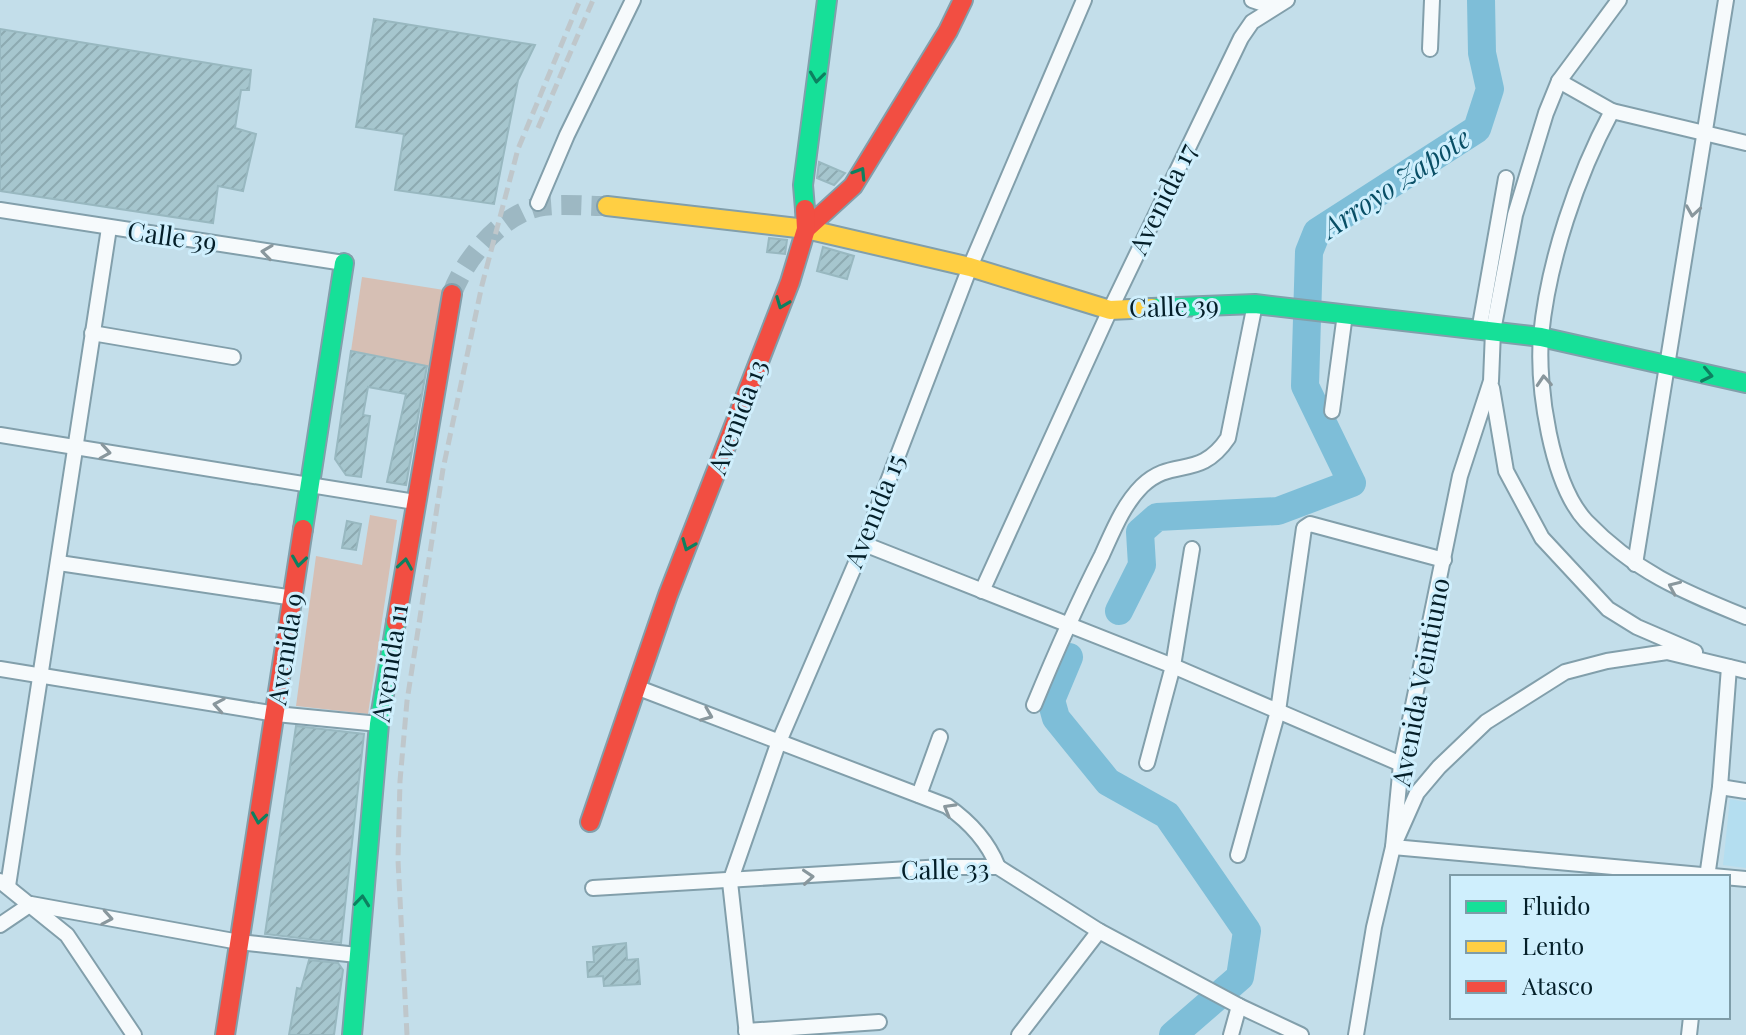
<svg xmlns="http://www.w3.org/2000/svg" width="1746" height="1035" font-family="'Playfair Display',serif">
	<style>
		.built { fill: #b4def0 }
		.grass { fill: #d6bfb4 }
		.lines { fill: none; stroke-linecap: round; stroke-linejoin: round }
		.river { stroke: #7ebed8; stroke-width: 28 }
		.building { fill: url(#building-hatch); stroke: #98b8c0; stroke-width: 2 }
		.secondary-tunnel { stroke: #9db8c3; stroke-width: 20; stroke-dasharray: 20 10; stroke-linecap: butt }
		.street-casing { stroke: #829fab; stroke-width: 18 }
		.fast-casing { stroke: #829fab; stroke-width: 22 }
		.slow-casing { stroke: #829fab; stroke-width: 22 }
		.jam-casing { stroke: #829fab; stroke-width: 22 }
		.street { stroke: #f6fafc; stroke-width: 14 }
		.fast { stroke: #16e098; stroke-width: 18 }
		.slow { stroke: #ffcf43; stroke-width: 18 }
		.jam { stroke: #f24e42; stroke-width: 18 }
		.rail { stroke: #bfc7cb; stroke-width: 5; stroke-dasharray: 12 6; stroke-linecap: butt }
		.oneway { stroke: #0d8060 }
		.oneway2 { stroke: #89979d }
		.labels { text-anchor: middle; stroke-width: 6; stroke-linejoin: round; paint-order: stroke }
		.street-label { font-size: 26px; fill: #041f29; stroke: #cfeffd }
		.water-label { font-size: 28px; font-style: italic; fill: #094f66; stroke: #cfeffd }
	</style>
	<defs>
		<pattern id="building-hatch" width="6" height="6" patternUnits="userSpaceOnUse" patternTransform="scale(2)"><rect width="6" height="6" fill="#a6c6ce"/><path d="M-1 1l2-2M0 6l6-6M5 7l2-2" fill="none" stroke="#8daab1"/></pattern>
	</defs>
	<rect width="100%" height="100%" fill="#c3deea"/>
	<!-- built -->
	<path class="built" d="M1730,799L1746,802V868L1723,865Z"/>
	<!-- grass -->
	<g class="grass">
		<path d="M362,277L444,290L431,367L351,351Z"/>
		<path d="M370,515L397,520L368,714L296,706L316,556L362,565Z"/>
	</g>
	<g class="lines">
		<!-- river -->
		<g class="river">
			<path d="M1119,611L1142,565L1140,532L1157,517L1278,511L1352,483L1305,386L1309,252L1317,232L1477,129L1490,89L1482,53L1481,0"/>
			<path d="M1069,657L1051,700L1056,718L1108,782L1167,815L1247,931L1240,977L1173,1035"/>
		</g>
	</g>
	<!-- building -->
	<g class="building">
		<path d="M374,19L535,45L518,80L494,204L395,190L404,134L356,127Z"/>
		<path d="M0,29L251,70L249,90H241L235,128L256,134L243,191L218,186L213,223L0,191Z"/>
		<path d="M819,162L845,173L834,185L817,178Z"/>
		<path d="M769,238L787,240L785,254L767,252Z"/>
		<path d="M823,247L854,256L847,279L817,271Z"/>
		<path d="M351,351L427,366L406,485L387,482L406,394L368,387L363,415L370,416L361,477L346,475L335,459Z"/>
		<path d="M347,521L361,524L356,550L342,548Z"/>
		<path d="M296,726L364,734L341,943L265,934Z"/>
		<path d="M626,943L627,960L638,959L640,984L604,986L603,976L588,977L587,962H594L593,947Z"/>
		<path d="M309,960L338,963L343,970L334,1035H289L297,988L301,989Z"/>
	</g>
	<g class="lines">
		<!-- secondary-tunnel -->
		<path class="secondary-tunnel" d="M452,294C464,260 501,215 538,207C559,203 585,206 607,206"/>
		<defs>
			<g id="street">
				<path d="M1252,0L1273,7"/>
				<path d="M1430,49L1432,0"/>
				<path d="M1559,81L1612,111L1746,143"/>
				<path d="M1612,111C1577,176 1548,262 1541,336C1537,387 1551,483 1586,521C1635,572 1682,591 1746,617"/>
				<path d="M538,203L567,135L633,0"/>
				<path d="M0,210L344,263"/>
				<path d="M1479,331L1506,178"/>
				<path d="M92,333L233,357"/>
				<path d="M1492,388L1506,471L1542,538L1608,609L1637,627L1695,652"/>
				<path d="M1332,411L1345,314"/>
				<path d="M0,435L415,502"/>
				<path d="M864,544L1173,666L1401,764"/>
				<path d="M59,563L294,598"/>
				<path d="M1635,564L1726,0"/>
				<path d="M982,591L1110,310L1241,38L1252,22L1287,0"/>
				<path d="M0,669L276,714L379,724"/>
				<path d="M1746,671L1667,652L1607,661L1565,672L1486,722L1439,767L1417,793L1393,847L1746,879"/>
				<path d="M636,687L947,806C970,822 988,842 998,867"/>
				<path d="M1034,705C1055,654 1077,604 1102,555C1113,531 1123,505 1142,486C1173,456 1199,481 1228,438L1255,304"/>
				<path d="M1147,763L1173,666L1192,549"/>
				<path d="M1720,787L1746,791"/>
				<path d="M919,795L940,737"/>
				<path d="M1238,855L1278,711L1304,528L1310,524L1444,560"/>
				<path d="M1707,877L1720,787L1729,667"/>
				<path d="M0,881L67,935L134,1035"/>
				<path d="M8,886L109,228"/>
				<path d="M593,888L943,867H998L1099,931L1239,1006L1301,1035"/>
				<path d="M0,925L31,904L239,942L357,955"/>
				<path d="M746,1031L879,1022"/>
				<path d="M747,1035L730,882L778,744L864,544L970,267L1084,0"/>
				<path d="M1019,1035L1099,931"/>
				<path d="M1231,1035L1239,1006"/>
				<path d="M1356,1035L1374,927L1393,847L1401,764L1460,476L1491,381L1493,331L1515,215L1546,113L1559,81L1619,0"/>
				<path d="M1689,1035L1691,1017"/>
			</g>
			<g id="fast">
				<path d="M805,209L803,185L827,0"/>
				<path d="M1152,308L1255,304L1541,337L1746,383"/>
				<path d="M303,529L344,263"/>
				<path d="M352,1035L379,724L396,622"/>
			</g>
			<path id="slow" d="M607,206L806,229L970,267L1110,310L1152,308"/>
			<g id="jam">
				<path d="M806,229L853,186L948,31L963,0"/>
				<path d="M396,622L452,294"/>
				<path d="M590,822L668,595L790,282L806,229L805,209"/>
				<path d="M225,1035L303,529"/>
			</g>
		</defs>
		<!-- street casing -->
		<use href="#street" class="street-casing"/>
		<!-- fast casing -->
		<use href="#fast" class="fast-casing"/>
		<!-- slow casing -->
		<use href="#slow" class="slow-casing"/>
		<!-- jam casing -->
		<use href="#jam" class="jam-casing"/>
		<!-- street -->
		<use href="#street" class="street"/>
		<!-- fast -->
		<use href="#fast" class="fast"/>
		<!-- slow -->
		<use href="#slow" class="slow"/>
		<!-- jam -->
		<use href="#jam" class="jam"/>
		<!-- rail -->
		<g class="rail">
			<path d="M538,128L593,0"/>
			<path d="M407,1035L398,860L400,781L407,701L443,469L482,285L518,149L580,0"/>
		</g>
	</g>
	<!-- one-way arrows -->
	<defs><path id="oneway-chevron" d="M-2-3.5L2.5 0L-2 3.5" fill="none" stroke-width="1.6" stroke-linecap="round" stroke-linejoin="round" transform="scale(2)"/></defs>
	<g class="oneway">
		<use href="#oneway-chevron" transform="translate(817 77) rotate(97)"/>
		<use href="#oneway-chevron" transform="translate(860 173) rotate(-58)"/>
		<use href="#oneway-chevron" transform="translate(782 303) rotate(111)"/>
		<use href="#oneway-chevron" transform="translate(1707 375) rotate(12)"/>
		<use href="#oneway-chevron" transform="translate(688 545) rotate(112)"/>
		<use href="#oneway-chevron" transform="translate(299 561) rotate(98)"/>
		<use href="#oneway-chevron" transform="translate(405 564) rotate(-81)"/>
		<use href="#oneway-chevron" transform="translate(259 818) rotate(99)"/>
		<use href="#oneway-chevron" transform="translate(362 901) rotate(-84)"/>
	</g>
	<g class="oneway2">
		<use href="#oneway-chevron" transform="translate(1693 211) rotate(99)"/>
		<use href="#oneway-chevron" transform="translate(267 252) rotate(-172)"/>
		<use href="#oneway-chevron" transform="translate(1544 381) rotate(-94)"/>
		<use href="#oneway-chevron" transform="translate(105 452) rotate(9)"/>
		<use href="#oneway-chevron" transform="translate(1674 587) rotate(-156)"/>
		<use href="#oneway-chevron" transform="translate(219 705) rotate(-170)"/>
		<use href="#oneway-chevron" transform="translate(707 715) rotate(22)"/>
		<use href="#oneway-chevron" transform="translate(949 809) rotate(-150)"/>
		<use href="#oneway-chevron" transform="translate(808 877) rotate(-4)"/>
		<use href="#oneway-chevron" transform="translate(107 918) rotate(10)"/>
	</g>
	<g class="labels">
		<!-- street labels -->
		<g class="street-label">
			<text transform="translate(1163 199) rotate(-64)" y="9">Avenida 17</text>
			<text transform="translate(172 237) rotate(8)" y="9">Calle 39</text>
			<text transform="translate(1174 307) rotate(-2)" y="9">Calle 39</text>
			<text transform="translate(738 417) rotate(-69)" y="9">Avenida 13</text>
			<text transform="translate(875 511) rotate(-68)" y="9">Avenida 15</text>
			<text transform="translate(286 649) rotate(-81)" y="9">Avenida 9</text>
			<text transform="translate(390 663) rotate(-81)" y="9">Avenida 11</text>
			<text transform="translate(1421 682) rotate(-79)" y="9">Avenida Veintiuno</text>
			<text transform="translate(945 870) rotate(-1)" y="9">Calle 33</text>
		</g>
		<!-- water labels -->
		<g class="water-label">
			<text transform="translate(1396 183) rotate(-34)" y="10">Arroyo Zapote</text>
		</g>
	</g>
	<!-- legend -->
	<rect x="1450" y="875" width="280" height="144" fill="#cfeffd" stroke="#7e9ca8" stroke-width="2"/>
	<rect x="1466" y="901" width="40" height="12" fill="#16e098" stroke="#7e9ca8" stroke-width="2"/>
	<text x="1522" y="915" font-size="24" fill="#041f29">Fluido</text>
	<rect x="1466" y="941" width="40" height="12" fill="#ffcf43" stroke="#7e9ca8" stroke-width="2"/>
	<text x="1522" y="955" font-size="24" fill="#041f29">Lento</text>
	<rect x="1466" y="981" width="40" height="12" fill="#f24e42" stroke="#7e9ca8" stroke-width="2"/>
	<text x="1522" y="995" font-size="24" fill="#041f29">Atasco</text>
</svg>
